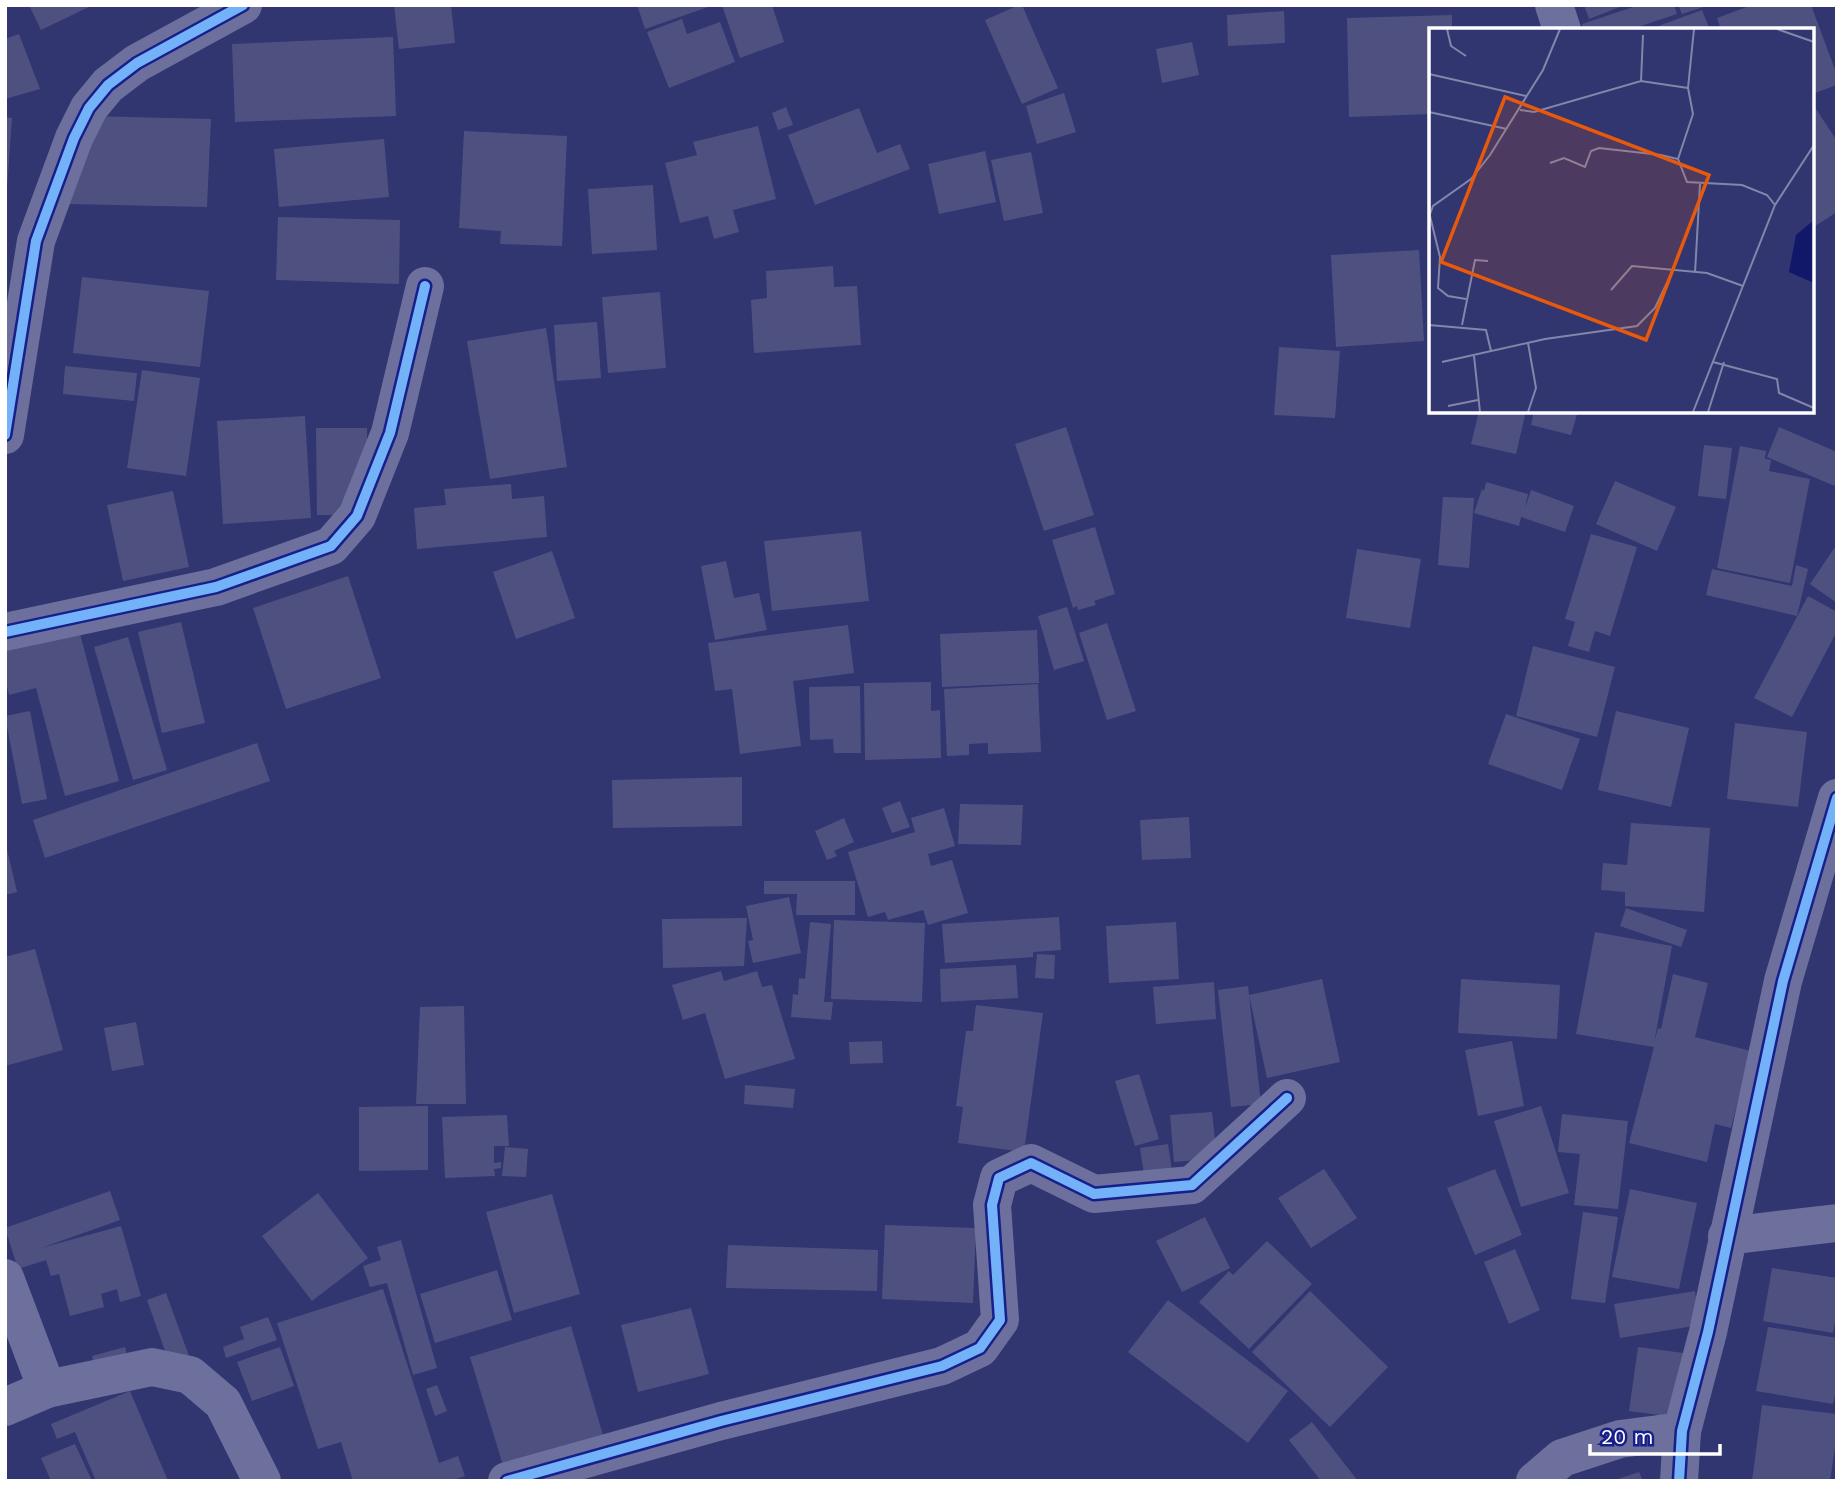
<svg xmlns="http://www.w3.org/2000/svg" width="1842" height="1486" font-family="'Work Sans',sans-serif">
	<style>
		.building { fill: #4e5180 }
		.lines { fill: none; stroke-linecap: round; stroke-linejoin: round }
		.minor { stroke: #6d709d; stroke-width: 38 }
		.cycleway-casing { stroke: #171f8a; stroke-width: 15 }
		.cycleway { stroke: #73b2f8; stroke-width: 10 }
		.inset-road { fill: none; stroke: #8386a9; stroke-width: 2 }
		.view { fill: #e8590c; fill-opacity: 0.15; stroke: #e8590c; stroke-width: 3.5 }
		.inset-edge { fill: none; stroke: #fff; stroke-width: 3.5 }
	</style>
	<rect width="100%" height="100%" fill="#313570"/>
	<!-- building -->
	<g class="building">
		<path d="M29,5H93L41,30Z"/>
		<path d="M394,5H451L455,43L399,49Z"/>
		<path d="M637,5H711V6L645,29Z"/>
		<path d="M722,5H772L784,42L740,58Z"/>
		<path d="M1019,5H1022L1058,88L1022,104L985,20Z"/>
		<path d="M1584,5H1625L1589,19Z"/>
		<path d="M1639,5H1674L1677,14L1629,30H1583L1582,24Z"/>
		<path d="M1678,5H1707V6L1682,14Z"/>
		<path d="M1752,5H1811L1837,75V85L1812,94V30H1721L1717,18Z"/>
		<path d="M1702,10L1710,30H1650V29Z"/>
		<path d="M1284,11L1285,43L1228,46L1227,15Z"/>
		<path d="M1452,15V30H1431V114L1349,117L1347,18Z"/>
		<path d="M682,19L687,34L720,22L735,62L669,88L647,32Z"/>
		<path d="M19,34L40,89L5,99V39Z"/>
		<path d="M393,37L396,116L235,122L232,44Z"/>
		<path d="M1192,42L1199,75L1162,83L1156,49Z"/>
		<path d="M1064,93L1076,132L1037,144L1026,106Z"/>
		<path d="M786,107L793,125L778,130L772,113Z"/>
		<path d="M859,108L877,153L900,144L910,169L815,205L788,135Z"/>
		<path d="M1816,109L1837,141V212L1812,228V111Z"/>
		<path d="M88,116L211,119L207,207L68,204Z"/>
		<path d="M5,117L12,118L7,188H5Z"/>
		<path d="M758,126L776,199L733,210L739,232L714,239L708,216L680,223L665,163L697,155L693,142Z"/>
		<path d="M464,131L567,136L562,246L500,244L501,231L459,228Z"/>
		<path d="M384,139L389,197L279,207L274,149Z"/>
		<path d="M985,151L996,202L939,214L928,164Z"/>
		<path d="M1031,152L1043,213L1004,221L991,160Z"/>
		<path d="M653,185L657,250L592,254L588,189Z"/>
		<path d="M278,217L400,220L399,284L276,280Z"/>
		<path d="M1419,250L1424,341L1336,347L1331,255Z"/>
		<path d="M833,266L834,287L857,286L861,345L754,353L751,300L767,298L766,271Z"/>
		<path d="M82,277L209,291L200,367L73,353Z"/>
		<path d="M660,292L666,368L608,373L602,297Z"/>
		<path d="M597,322L601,378L557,381L554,325Z"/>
		<path d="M546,328L567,467L490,479L467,341Z"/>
		<path d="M1279,347L1340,351L1335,418L1274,415Z"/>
		<path d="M65,366L137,373L134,401L63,394Z"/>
		<path d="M142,370L200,378L186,476L127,468Z"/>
		<path d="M1479,411H1526L1516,454L1471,444Z"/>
		<path d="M1534,411H1578L1571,435L1531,425Z"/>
		<path d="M305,416L311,518L223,524L217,421Z"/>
		<path d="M1066,427L1094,515L1044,531L1015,444Z"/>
		<path d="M1779,427L1837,452V487L1767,457Z"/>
		<path d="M316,428H367V484L356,515H317Z"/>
		<path d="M1704,445L1732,448L1726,499L1698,496Z"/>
		<path d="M1740,446L1766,451L1765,459L1771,460L1769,471L1810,479L1790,583L1717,568Z"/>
		<path d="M1615,481L1676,507L1657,551L1596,524Z"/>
		<path d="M1486,482L1528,494L1525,508L1531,490L1574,506L1565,532L1521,517L1519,526L1474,513L1482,489L1484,491Z"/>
		<path d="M511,484L512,499L544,496L547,537L417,549L414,508L446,505L444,489Z"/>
		<path d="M173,491L189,567L123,581L107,505Z"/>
		<path d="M1443,497L1474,498L1469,568L1438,565Z"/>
		<path d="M1095,527L1115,594L1094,601L1096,605L1078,610L1077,606L1073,608L1052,540Z"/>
		<path d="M861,531L869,601L772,611L764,541Z"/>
		<path d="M1591,534L1637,547L1610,636L1595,631L1589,652L1568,646L1575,622L1565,619Z"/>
		<path d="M1837,544V603L1810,584Z"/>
		<path d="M1357,549L1421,559L1410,628L1346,618Z"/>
		<path d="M552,551L575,618L516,639L493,572Z"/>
		<path d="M726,561L734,598L759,593L767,630L715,640L701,566Z"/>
		<path d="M1796,565L1808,569L1797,616L1706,595L1712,569L1792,586Z"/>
		<path d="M348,576L381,678L286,709L253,608Z"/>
		<path d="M1808,596L1837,612V631L1792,717L1754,698Z"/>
		<path d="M1067,607L1084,661L1054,670L1038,616Z"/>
		<path d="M181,622L205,723L162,733L138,632Z"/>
		<path d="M1107,623L1136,711L1107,720L1079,633Z"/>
		<path d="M848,625L854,673L793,681L801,746L740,754L732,689L715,691L708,643Z"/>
		<path d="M79,630L119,781L65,796L36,688L9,695L5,679V650Z"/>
		<path d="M1037,630L1039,683L942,687L940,634Z"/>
		<path d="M128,637L167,770L133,780L94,647Z"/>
		<path d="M1533,646L1615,667L1597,737L1516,716Z"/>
		<path d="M931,682V711L940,710L941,758L865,760L864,683Z"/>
		<path d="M1038,684L1041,752L988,754V743L969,744V755L947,756L944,689Z"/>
		<path d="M860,686L861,753H834L833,739L810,740L809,687Z"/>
		<path d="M30,711L47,799L22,804L5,716Z"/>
		<path d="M1616,711L1689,728L1671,807L1598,790Z"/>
		<path d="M1506,714L1580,739L1562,790L1488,764Z"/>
		<path d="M1735,723L1807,732L1798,807L1727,799Z"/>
		<path d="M257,743L270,781L45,858L33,820Z"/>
		<path d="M742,777V826L613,828L612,780Z"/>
		<path d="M900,801L910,827L892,833L882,808Z"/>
		<path d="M960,804L1023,805L1021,845L958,844Z"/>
		<path d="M944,808L955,846L928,854L931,866L952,860L968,913L928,925L923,910L888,920L885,912L868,917L848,852L915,832L911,818Z"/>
		<path d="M1189,817L1191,858L1142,860L1140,820Z"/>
		<path d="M844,818L854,842L834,851L837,856L827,860L815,831Z"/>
		<path d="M1631,823L1710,828L1704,912L1625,906V892L1601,890L1603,863L1627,865Z"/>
		<path d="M5,841L17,892L5,895Z"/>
		<path d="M764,881H855V915H796L797,894H764Z"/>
		<path d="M789,897L801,953L753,963L748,941L753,940L746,906Z"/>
		<path d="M1626,908L1687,930L1681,947L1620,926Z"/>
		<path d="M1059,917L1061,950L1033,952V957L945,963L942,924Z"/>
		<path d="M747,918L744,966L663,968L662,919Z"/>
		<path d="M834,920L925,923L922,1002L831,999Z"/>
		<path d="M810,922L831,924L824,1002H833L831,1020L791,1017L793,994L798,995L799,978L805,979Z"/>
		<path d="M1176,922L1179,979L1109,983L1106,926Z"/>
		<path d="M1595,932L1672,946L1654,1043L1658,1028L1661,1029L1673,974L1708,983L1695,1037L1751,1051L1731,1128L1715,1124L1707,1162L1629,1143L1654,1047L1576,1034Z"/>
		<path d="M35,949L63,1050L5,1066V957Z"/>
		<path d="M1037,954L1055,955L1054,979L1035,978Z"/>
		<path d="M1016,965L1018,998L941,1002L940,969Z"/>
		<path d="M721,971L724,981L757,971L762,987L772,985L795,1059L725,1079L705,1013L683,1020L672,985Z"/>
		<path d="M1322,979L1340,1062L1267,1078L1249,995Z"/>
		<path d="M1461,979L1560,985L1557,1039L1458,1033Z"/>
		<path d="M1214,982L1216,1019L1156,1024L1153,987Z"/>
		<path d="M1248,986L1261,1104L1231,1107L1218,990Z"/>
		<path d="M976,1005L1043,1013L1024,1152L958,1143L963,1107L956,1106L966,1031H973Z"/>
		<path d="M464,1006L466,1104H416L420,1007Z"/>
		<path d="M136,1022L144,1065L112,1071L104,1028Z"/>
		<path d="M882,1041L883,1063L850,1064L849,1042Z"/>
		<path d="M1512,1041L1524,1106L1478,1116L1465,1050Z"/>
		<path d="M1139,1074L1159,1139L1135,1146L1115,1081Z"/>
		<path d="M745,1085L795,1089L793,1108L744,1104Z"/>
		<path d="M428,1106V1170L359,1171V1107Z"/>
		<path d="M1541,1106L1569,1193L1521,1207L1494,1121Z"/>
		<path d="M1212,1112L1217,1158L1174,1162L1170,1115Z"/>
		<path d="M1562,1114L1628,1121L1618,1209L1574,1205L1580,1154L1558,1152Z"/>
		<path d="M507,1115L509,1146H494V1163L501,1162V1168L494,1169L495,1176L445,1178L442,1117Z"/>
		<path d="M1168,1144L1172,1171L1144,1175L1140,1148Z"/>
		<path d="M505,1147L528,1149L526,1177L502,1176Z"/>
		<path d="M1324,1169L1357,1218L1311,1248L1278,1198Z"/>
		<path d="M1495,1169L1522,1235L1475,1255L1447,1188Z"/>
		<path d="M1630,1189L1697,1203L1679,1289L1612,1277Z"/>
		<path d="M110,1191L120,1220L41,1248L121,1226L141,1296L120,1302L117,1289L101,1294L104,1307L70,1316L59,1274L51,1276L46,1260L18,1269L5,1228Z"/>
		<path d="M318,1193L368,1258L312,1301L262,1236Z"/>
		<path d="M552,1194L580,1294L514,1313L486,1212Z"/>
		<path d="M1583,1212L1618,1217L1605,1303L1571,1299Z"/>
		<path d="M1205,1217L1230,1268L1182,1292L1156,1241Z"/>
		<path d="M885,1225L976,1228L973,1303L882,1299Z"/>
		<path d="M401,1240L437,1368L413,1375L387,1283L370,1287L363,1266L381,1260L377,1247Z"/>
		<path d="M1267,1241L1312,1284L1249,1349L1199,1302L1229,1271L1233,1275Z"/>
		<path d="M728,1245L878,1250L877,1291L726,1288Z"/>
		<path d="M1515,1249L1540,1310L1509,1324L1484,1262Z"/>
		<path d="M1772,1268L1837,1278V1310L1833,1333L1763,1321Z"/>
		<path d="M497,1270L512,1320L435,1343L420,1294Z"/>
		<path d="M383,1289L439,1463L458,1456L465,1476L450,1481H353L341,1442L318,1449L277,1323Z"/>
		<path d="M1310,1291L1388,1367L1330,1427L1252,1352Z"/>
		<path d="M1695,1291L1700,1325L1620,1338L1614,1304Z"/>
		<path d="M166,1293L189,1356L169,1362L147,1300Z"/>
		<path d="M1168,1300L1288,1391L1248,1443L1128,1352Z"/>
		<path d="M691,1308L709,1374L638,1392L621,1325Z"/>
		<path d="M268,1317L277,1340L226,1358L223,1347L244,1339L240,1327Z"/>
		<path d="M571,1326L605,1442L505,1472L470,1357Z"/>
		<path d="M1768,1327L1837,1338V1385L1833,1404L1756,1391Z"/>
		<path d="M125,1347L129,1365L96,1374L92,1356Z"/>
		<path d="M280,1347L294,1386L252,1401L237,1362Z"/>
		<path d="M1638,1347L1691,1354L1682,1418L1629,1411Z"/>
		<path d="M437,1385L447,1411L435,1416L426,1389Z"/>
		<path d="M130,1391L168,1481H96L75,1432L57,1439L51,1424Z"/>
		<path d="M1762,1405L1837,1414V1434L1830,1481H1752Z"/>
		<path d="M1312,1422L1358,1481H1321L1289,1440Z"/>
		<path d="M75,1444L92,1481H51L41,1458Z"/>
		<path d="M1639,1472L1643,1481H1615V1480Z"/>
	</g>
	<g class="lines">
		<!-- minor -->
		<g class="minor">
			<path d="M1554,5L1562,30"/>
			<path d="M5,435L36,241L74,138L89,108L108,85L137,63L243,5"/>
			<path d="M5,632L216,587L331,546L357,516L390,433L425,286"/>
			<path d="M1727,1236L1837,1223"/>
			<path d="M5,1278L47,1389"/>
			<path d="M5,1407L47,1389L152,1367L190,1375L223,1403L262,1481"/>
			<path d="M507,1481L721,1421L942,1366L980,1348L1000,1320L992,1205L999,1178L1031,1163L1094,1194L1192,1185L1287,1098"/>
			<path d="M1535,1481L1562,1458L1620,1439L1682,1431"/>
			<path d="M1679,1481L1682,1431L1708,1332L1783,981L1837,798"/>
		</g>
		<defs>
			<g id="cycleway">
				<path d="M5,435L36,241L74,138L89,108L108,85L137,63L243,5"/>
				<path d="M5,632L216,587L331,546L357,516L390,433L425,286"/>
				<path d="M507,1481L721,1421L942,1366L980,1348L1000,1320L992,1205L999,1178L1031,1163L1094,1194L1192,1185L1287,1098"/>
				<path d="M1679,1481L1682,1431L1708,1332L1783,981L1837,798"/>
			</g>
		</defs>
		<!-- cycleway casing -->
		<use href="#cycleway" class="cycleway-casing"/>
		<!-- cycleway -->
		<use href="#cycleway" class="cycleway"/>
	</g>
	<!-- overview -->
	<g transform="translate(1429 28)">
		<rect width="385" height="385" fill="#313570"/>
		<path d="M385,192V255L360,244L367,207Z" fill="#111769"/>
		<path class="inset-road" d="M18,1L22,18L37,28M348,1L385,14M0,46L97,68M212,53L214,7M91,82L105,84L212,53L259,60M0,84L78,101M249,131L264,86L259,60L265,1M121,135L135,130L156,139L162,123L170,120L232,127L249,131L258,154L313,157L338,167L346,177M0,184L11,229L9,260L19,268L37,271M1,186L4,178L42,151L61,127L114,42L131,1M266,245L271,156M182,262L203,238L278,245L314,258M0,297L57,302L62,323M33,297L46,232L59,233M45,328L51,384M13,334L116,311L208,298L226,280L244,242M284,334L348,351L350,365L385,380M19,378L49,372M99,384L107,360L99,315M264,384L346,177L385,117M279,384L295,334"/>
		<path class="view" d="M76,69L280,147L217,312L12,234Z"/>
		<rect width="385" height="385" class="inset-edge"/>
	</g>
	<!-- border -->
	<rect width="1842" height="1486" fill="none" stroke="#ffffff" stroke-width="14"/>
	<!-- scale -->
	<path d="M1590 1444v10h130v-10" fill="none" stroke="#ffffff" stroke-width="3.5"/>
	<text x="1601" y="1444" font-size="21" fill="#ffffff" stroke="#171f8a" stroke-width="5" paint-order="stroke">20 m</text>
</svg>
